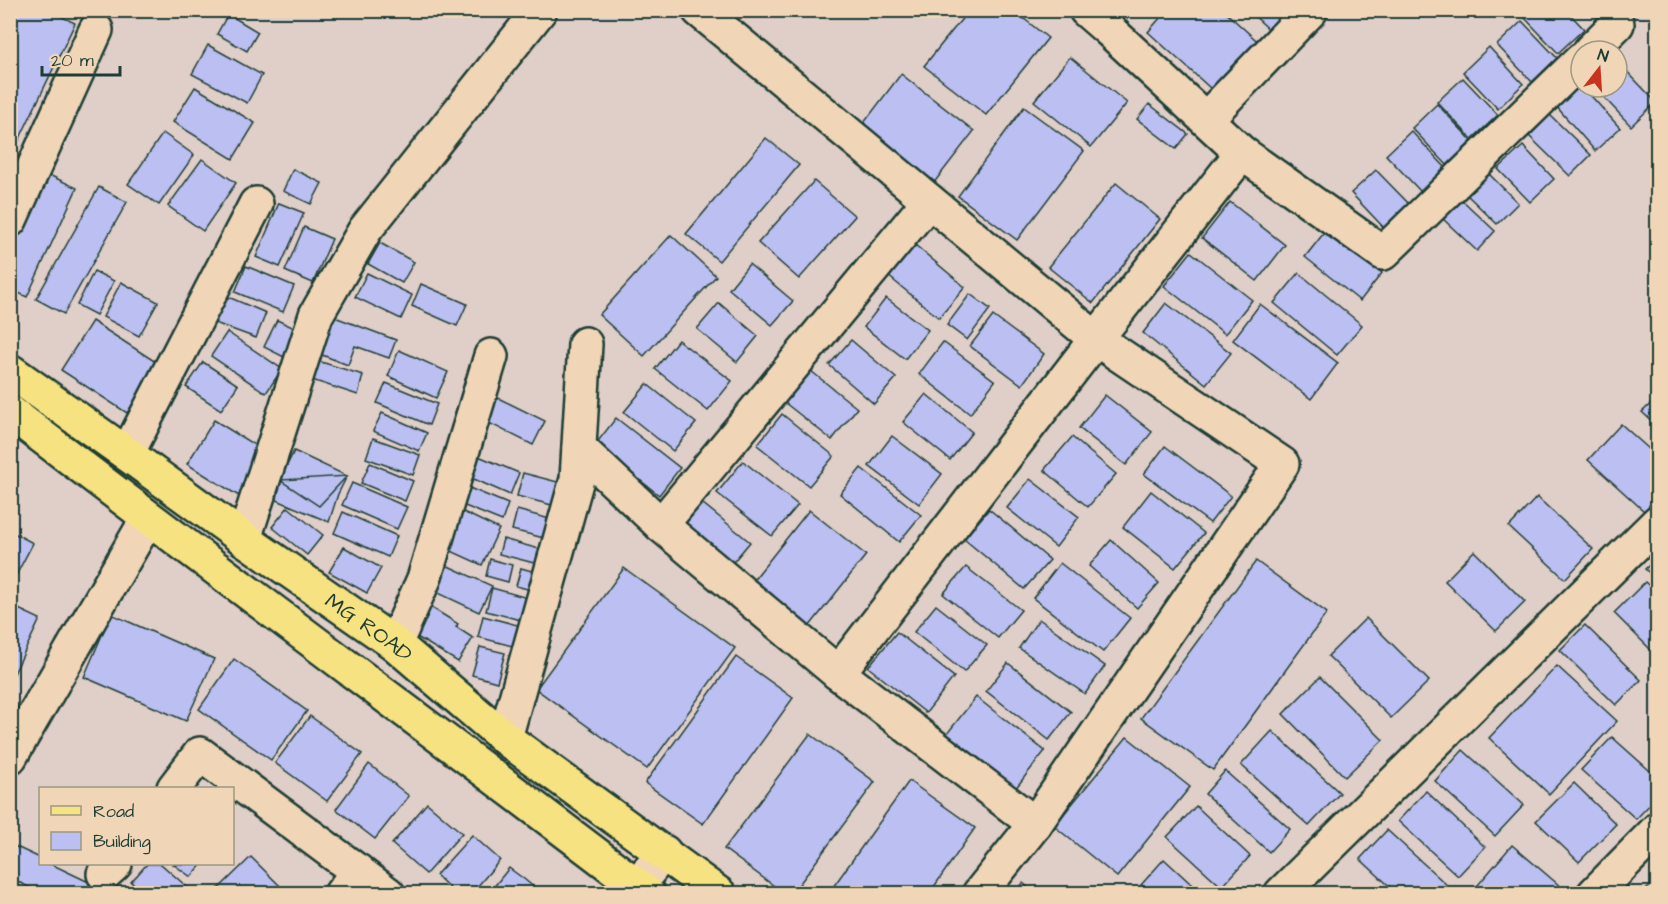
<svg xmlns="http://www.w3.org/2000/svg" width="1668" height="904" font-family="'Architects Daughter',sans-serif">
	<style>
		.building { fill: #bcbff1; stroke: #1f3d34; stroke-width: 1.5 }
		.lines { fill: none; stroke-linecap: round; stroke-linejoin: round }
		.minor-casing { stroke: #1f3d34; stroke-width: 38 }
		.major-casing { stroke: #1f3d34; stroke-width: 38 }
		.minor { stroke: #f0d5b7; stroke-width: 33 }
		.major { stroke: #f7e281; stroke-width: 33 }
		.labels { text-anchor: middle; stroke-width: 4.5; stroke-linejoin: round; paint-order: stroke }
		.street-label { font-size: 22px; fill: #1f3d34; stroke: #f0d5b7 }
	</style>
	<rect width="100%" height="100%" fill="#e0cec8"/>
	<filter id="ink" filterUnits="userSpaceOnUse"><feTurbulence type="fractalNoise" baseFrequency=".0167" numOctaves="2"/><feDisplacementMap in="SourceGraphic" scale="12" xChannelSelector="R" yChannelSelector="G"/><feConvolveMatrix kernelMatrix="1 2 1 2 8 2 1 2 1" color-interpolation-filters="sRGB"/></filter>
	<g filter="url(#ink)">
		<!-- building -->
		<g class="building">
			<path d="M10,10H48L75,23L10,159Z"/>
			<path d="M787,10H800L794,17Z"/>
			<path d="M969,10H1013L1048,38L986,115L924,66Z"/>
			<path d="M1167,10H1223L1265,48L1220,97L1148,32Z"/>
			<path d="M1248,10H1300L1276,36Z"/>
			<path d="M1529,10H1566L1584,29L1558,53L1523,16Z"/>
			<path d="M228,14L258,32L247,51L217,34Z"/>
			<path d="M1522,21L1557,58L1532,82L1497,45Z"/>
			<path d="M208,45L262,75L247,103L192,74Z"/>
			<path d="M1489,47L1523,84L1498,109L1463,72Z"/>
			<path d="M1070,57L1127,103L1091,147L1034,101Z"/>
			<path d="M1617,61L1656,102L1631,126L1594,87H1617Z"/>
			<path d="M901,74L974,131L933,184L860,128Z"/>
			<path d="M1463,78L1498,115L1472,139L1437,102Z"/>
			<path d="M1581,84V87H1583L1620,128L1595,151L1556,106Z"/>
			<path d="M195,87L255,123L233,159L173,122Z"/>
			<path d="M1149,104L1188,134L1176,149L1137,119Z"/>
			<path d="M1437,104L1472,141L1447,165L1412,128Z"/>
			<path d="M1024,107L1084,151L1017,240L958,196Z"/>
			<path d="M1550,115L1591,155L1570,176L1529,136Z"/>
			<path d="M1411,131L1446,168L1421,192L1386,155Z"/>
			<path d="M163,133L194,155L159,205L128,184Z"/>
			<path d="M766,138L799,165L719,261L686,234Z"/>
			<path d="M1523,146L1554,179L1530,202L1498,169Z"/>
			<path d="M202,159L236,183L203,231L168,206Z"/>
			<path d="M293,169L322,183L311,204L283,191Z"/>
			<path d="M1376,170L1411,206L1386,230L1351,193Z"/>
			<path d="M1487,172L1518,203L1497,224L1466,194Z"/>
			<path d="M47,174L77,188L27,297L10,289V253Z"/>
			<path d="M814,181L855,216L799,279L758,243Z"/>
			<path d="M1116,183L1160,219L1093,303L1048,267Z"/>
			<path d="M99,187L127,202L64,314L36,299Z"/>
			<path d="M1460,198L1495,231L1477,251L1442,218Z"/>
			<path d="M1230,202L1285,245L1257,281L1202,238Z"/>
			<path d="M279,203L304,213L280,267L256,257Z"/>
			<path d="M304,227L332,239L313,283L285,271Z"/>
			<path d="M1327,229L1382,273L1360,301L1305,257Z"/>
			<path d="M671,235L716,276L644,356L599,315Z"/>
			<path d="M380,243L414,262L402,283L368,264Z"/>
			<path d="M914,244L965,287L939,318L887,275Z"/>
			<path d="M1191,252L1252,300L1225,334L1164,286Z"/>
			<path d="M749,264L793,301L772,325L729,289Z"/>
			<path d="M246,266L294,286L283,312L235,292Z"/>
			<path d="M94,271L114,281L96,315L77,305Z"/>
			<path d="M367,273L412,295L401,319L355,297Z"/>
			<path d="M1299,273L1362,325L1337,355L1274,303Z"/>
			<path d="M121,282L158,302L139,336L103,317Z"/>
			<path d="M421,284L467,304L457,326L412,306Z"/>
			<path d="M970,294L990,309L967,340L947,325Z"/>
			<path d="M226,296L266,313L256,338L215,323Z"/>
			<path d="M886,298L928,330L905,359L864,327Z"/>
			<path d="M719,303L758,336L737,362L697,329Z"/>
			<path d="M1166,303L1231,353L1206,384L1143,333Z"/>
			<path d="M1260,304L1338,363L1311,399L1233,340Z"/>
			<path d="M332,316L396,340L389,358L355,346L348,365L317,353Z"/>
			<path d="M993,316L1044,354L1022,385L970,346Z"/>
			<path d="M277,320L299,330L286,358L264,347Z"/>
			<path d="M92,321L159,364L127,413L61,370Z"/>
			<path d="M227,332L282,369L266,393L211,356Z"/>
			<path d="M678,340L732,381L708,411L655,369Z"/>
			<path d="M851,340L896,378L874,404L829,365Z"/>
			<path d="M943,342L995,381L970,414L919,374Z"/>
			<path d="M399,350L448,372L436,398L388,376Z"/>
			<path d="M318,361L363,375L358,395L312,380Z"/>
			<path d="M203,362L238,385L221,410L186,387Z"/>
			<path d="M806,367L857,408L832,440L780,399Z"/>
			<path d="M386,383L437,404L429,425L377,403Z"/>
			<path d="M647,384L696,423L673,451L624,412Z"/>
			<path d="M926,394L972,432L950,460L903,422Z"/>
			<path d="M1105,395L1152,432L1126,465L1079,428Z"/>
			<path d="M496,397L545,421L533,445L485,421Z"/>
			<path d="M1658,397V427L1642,412Z"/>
			<path d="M382,413L427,433L419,451L373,431Z"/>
			<path d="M782,414L834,456L809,486L757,445Z"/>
			<path d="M616,418L680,468L659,495L595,445Z"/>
			<path d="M214,420L269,454L242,498L187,464Z"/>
			<path d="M1621,424L1658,457V496L1644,511L1588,460Z"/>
			<path d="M892,436L942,474L919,504L869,466Z"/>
			<path d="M1072,437L1116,474L1088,507L1044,470Z"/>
			<path d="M373,438L420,455L413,475L366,458Z"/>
			<path d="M1165,446L1231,496L1210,523L1144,474Z"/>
			<path d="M294,451L347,476L338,494L329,522L277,500L280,480Z"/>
			<path d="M476,455L519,473L510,495L467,476Z"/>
			<path d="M743,461L798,505L772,536L717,493Z"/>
			<path d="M370,463L413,481L405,501L361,483Z"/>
			<path d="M861,468L921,515L899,542L840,494Z"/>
			<path d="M523,473L569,485L563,508L517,496Z"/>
			<path d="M347,476L319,506L280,480Z"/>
			<path d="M1030,479L1079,517L1056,547L1007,508Z"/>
			<path d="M352,483L407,507L397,529L342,505Z"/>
			<path d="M462,485L508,504L502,521L455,502Z"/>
			<path d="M1151,491L1204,533L1175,568L1123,527Z"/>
			<path d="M1537,497L1593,549L1565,579L1509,527Z"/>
			<path d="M702,503L750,542L729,567L681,529Z"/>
			<path d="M288,507L323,535L307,555L272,527Z"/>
			<path d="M457,509L499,529L482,565L440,546Z"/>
			<path d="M989,509L1050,560L1024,589L964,539Z"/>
			<path d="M517,510L557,521L552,540L512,530Z"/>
			<path d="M809,510L866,555L809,627L752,582Z"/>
			<path d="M343,512L397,536L388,557L334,533Z"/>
			<path d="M10,531L33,543L13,581L10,580Z"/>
			<path d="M503,539L550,552L546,566L499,554Z"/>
			<path d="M1111,540L1159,583L1137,608L1089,566Z"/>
			<path d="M344,547L381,568L367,593L329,572Z"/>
			<path d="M1474,551L1525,602L1496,631L1445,581Z"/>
			<path d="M1658,557V581L1645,569Z"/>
			<path d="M490,559L512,565L508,582L486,576Z"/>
			<path d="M1256,561L1327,613L1213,770L1141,718Z"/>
			<path d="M1060,563L1130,618L1103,652L1033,598Z"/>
			<path d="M446,565L492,586L479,612L434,591Z"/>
			<path d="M966,567L1021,610L998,638L943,594Z"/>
			<path d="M521,568L543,574L539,592L516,586Z"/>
			<path d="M624,568L735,648L647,769L536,689Z"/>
			<path d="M1645,582L1658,594V657L1614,613Z"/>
			<path d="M492,588L538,601L532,623L486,611Z"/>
			<path d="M10,605L40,619L11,680H10Z"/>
			<path d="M936,605L987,645L964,672L914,632Z"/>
			<path d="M429,606L458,624L456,627L473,638L458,662L412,634Z"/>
			<path d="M111,614L214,659L186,721L84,677Z"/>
			<path d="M483,616L529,628L524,649L478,637Z"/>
			<path d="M1366,618L1429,681L1391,718L1328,656Z"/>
			<path d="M1039,619L1105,666L1085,694L1019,648Z"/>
			<path d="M1585,625L1641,680L1616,705L1560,650Z"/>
			<path d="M897,632L954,677L926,713L868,667Z"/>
			<path d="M480,647L505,653L497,682L472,675Z"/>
			<path d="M736,657L793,698L703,824L645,783Z"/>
			<path d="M234,659L307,711L271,760L199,709Z"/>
			<path d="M1008,663L1071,712L1049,740L986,691Z"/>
			<path d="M1557,666L1617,721L1549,794L1489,738Z"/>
			<path d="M1320,677L1383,740L1345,777L1283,714Z"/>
			<path d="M976,697L1045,751L1015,789L946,735Z"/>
			<path d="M310,716L362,754L327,801L275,763Z"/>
			<path d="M1272,731L1340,793L1309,826L1241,765Z"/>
			<path d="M810,734L875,782L792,894H785L724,849Z"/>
			<path d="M1127,737L1190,787L1117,877L1054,826Z"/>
			<path d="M1612,737L1658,778V796L1636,819L1581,770Z"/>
			<path d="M1463,750L1524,805L1495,836L1435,781Z"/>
			<path d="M369,764L409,796L375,839L336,809Z"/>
			<path d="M1225,771L1290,829L1269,852L1205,794Z"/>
			<path d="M909,781L975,828L929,894H828Z"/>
			<path d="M1574,783L1616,824L1579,862L1536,821Z"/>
			<path d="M1426,791L1485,847L1458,876L1398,821Z"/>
			<path d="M427,803L462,833L426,874L392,844Z"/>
			<path d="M1196,806L1250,856L1222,887L1167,837Z"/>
			<path d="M1387,830L1448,886L1441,894H1398L1360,859Z"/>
			<path d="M472,835L500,860L471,894H456L436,875Z"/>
			<path d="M10,844L40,858V864H51L114,894H43L10,878Z"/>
			<path d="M1512,845L1560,886L1554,894H1473L1472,892Z"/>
			<path d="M251,857L281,887L274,894H213Z"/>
			<path d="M1164,859L1202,894H1150L1141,885Z"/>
			<path d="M147,864H161L195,894H144L131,882Z"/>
			<path d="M173,864H202L191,877Z"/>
			<path d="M509,868L524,879L542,894H488Z"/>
			<path d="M1658,878V894H1642Z"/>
			<path d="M1023,883L1036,894H1015Z"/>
		</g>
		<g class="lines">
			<defs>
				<g id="minor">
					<path d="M699,10L1096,339L1282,464L1035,824L979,894"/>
					<path d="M1086,10L1109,30L1242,153L1383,253L1581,60"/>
					<path d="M1590,51L1617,24"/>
					<path d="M1206,119L1311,10"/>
					<path d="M10,220L96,30"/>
					<path d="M579,448L661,525L838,673L1035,824"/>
					<path d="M127,454L256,204"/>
					<path d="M661,525L929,201"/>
					<path d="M244,539L316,315L365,230L540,10"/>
					<path d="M395,644L424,579L491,356"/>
					<path d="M838,673L1096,339L1242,153"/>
					<path d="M505,738L577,479L585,344"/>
					<path d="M10,757L148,518"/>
					<path d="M174,788L200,754L388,894"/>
					<path d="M104,874L115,864"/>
					<path d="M341,894L358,871"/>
					<path d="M630,894L664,852"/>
					<path d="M1281,894L1658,522"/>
					<path d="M1594,894L1658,829"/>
				</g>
				<g id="major">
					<path id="s1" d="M10,371L127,454L244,539L395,644L505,738L719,894"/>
					<path d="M10,412C222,575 436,732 648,894"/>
				</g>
			</defs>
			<!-- minor casing -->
			<use href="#minor" class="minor-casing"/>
			<!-- major casing -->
			<use href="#major" class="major-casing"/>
			<!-- minor -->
			<use href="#minor" class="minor"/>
			<!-- major -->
			<use href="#major" class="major"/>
		</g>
	</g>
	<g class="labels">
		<!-- street labels -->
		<g class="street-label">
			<text dy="8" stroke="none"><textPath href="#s1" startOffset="441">MG ROAD</textPath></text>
		</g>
	</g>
	<!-- margin -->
	<rect width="1668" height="904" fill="none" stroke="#f0d5b7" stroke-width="36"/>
	<rect x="18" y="18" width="1632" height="868" fill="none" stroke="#1f3d34" stroke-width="2" filter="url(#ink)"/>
	<!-- legend -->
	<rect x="39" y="787" width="195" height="78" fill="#f0d5b7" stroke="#9c9883" stroke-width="1.5"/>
	<rect x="51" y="806" width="30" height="9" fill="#f7e281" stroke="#9c9883" stroke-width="1.5"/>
	<text x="93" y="817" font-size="18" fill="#1f3d34">Road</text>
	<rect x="51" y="832" width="30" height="18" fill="#bcbff1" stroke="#9c9883" stroke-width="1.5"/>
	<text x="93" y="847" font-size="18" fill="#1f3d34">Building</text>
	<!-- north arrow -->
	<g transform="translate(1599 69) rotate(17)"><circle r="28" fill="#f0d5b7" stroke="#9c9883" stroke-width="1.5"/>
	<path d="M0-4.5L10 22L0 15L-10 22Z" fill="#c8321e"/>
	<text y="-9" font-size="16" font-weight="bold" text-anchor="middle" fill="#1f3d34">N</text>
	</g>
	<!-- scale -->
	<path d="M42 66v9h78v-9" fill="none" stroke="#1f3d34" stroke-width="3"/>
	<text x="51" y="66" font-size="18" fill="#1f3d34" stroke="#f0d5b7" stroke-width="4.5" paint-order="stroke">20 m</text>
</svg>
